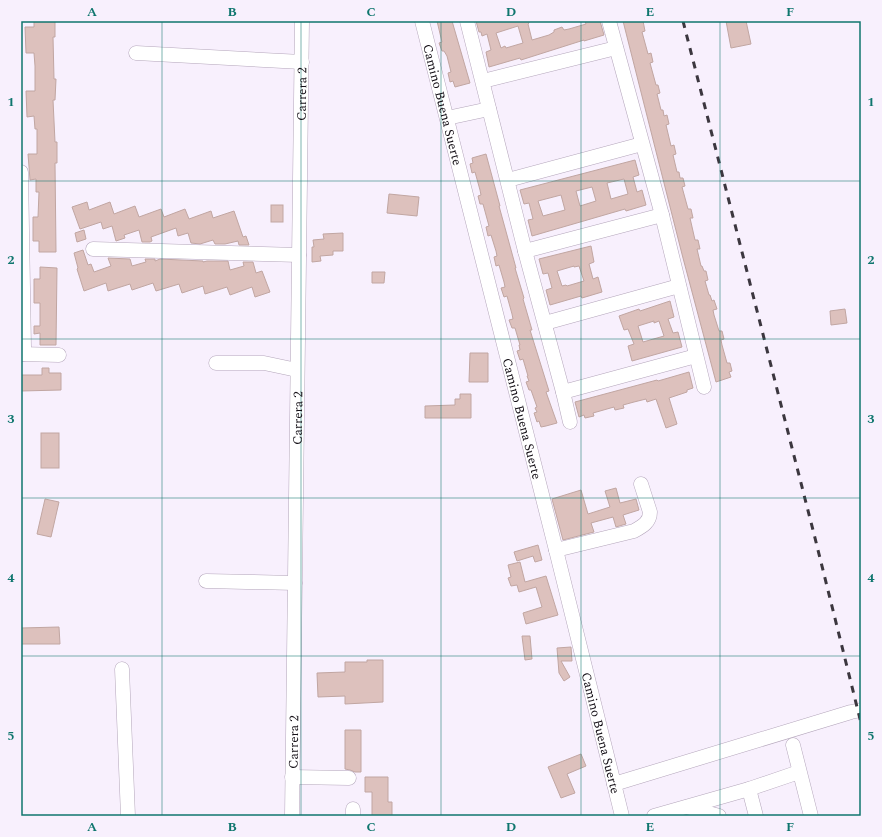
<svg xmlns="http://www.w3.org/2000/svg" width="882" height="837" font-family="Spectral,serif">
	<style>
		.building { fill: #ddc1bd; stroke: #c1a6a2; fill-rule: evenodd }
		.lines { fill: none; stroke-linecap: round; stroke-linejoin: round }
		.minor-casing { stroke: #b4a6bb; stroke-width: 15 }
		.minor { stroke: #fff; stroke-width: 14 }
		.rail { stroke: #3c373f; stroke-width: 3; stroke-dasharray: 7 7; stroke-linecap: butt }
		.grid { fill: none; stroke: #0f766e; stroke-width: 1; stroke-opacity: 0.55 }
		.labels { text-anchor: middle; stroke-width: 3; stroke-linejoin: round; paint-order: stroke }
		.street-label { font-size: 13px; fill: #151017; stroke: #f8f0fd }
		.neatline { fill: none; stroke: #0f766e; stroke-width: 1.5 }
		.grid-label { font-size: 13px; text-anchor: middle; font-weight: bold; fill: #0f766e }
	</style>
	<rect width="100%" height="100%" fill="#f8f0fd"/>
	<!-- building -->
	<g class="building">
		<path d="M34,21H55V37H53L54,79H56L55,100H53L55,142H57V163H55L56,252H39V241H33V217H38L39,192H36V179L30,180L28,154H37V129H35L34,116L27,117L26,91H35V66L34,53H26L25,27H34Z"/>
		<path d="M437,21H452L470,83L455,87L453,81L450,82L448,73L451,72L447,56L444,51H442L439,43L442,42Z"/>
		<path d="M476,21H529V23L528,24L532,40L549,35L554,32V30L562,27L564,30L569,29L586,24L585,21H600L604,35L584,41V40L521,60L520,58L489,67L486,52L491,50L487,34L482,36L481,32H479ZM518,26L523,43L506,48L505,46L501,48L496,33Z"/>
		<path d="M623,21H643L645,31L642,32L648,54L651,53L653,62L650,63L656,85H658L660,93L657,94L661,110H663L664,116L667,115L669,124L666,125L671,146L674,145L676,154L673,155L677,172H679L680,178H683L685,186L682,187L688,209H691L693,218H690L695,240H698L700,249H697L701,266H702L704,271H706L708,280L705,281L709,295H710L712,301L714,300L717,309L713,310L714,315L719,331H722L724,339L721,340L722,345L727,363H730L732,371L729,372L731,377L716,382L683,258Z"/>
		<path d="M726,21H746L751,44L731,48Z"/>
		<path d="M486,154L500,206H499L516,268H515L524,298L523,299L532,330H530L549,391L546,392L557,423L546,426L541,427L539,421L537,422L534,413L537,412L535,408L537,407L531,390H529L526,382L529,381L527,376H528L523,359L520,360L517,351L520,350L519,345H520L515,328H512L509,320L513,319L512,314L507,296L504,297L501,288L505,287L504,282L499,265L496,266L494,257L497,256L496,251L491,235L488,236L486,227L489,226L483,204H480L478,196L481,195L480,190L475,172L472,173L470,164L473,163L472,158Z"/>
		<path d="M635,160L639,175L633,177L637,192L642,190L646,205L626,211L625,209L532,236L528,220L533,219L529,203L524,204L520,190ZM624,179L628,194L611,199L607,183ZM592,187L596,201L580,206L576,191ZM561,195L565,210L543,216L538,201Z"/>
		<path d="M389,194L419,197L417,216L387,213Z"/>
		<path d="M87,202L89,210L110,202L114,214L135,206L139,217L161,209L164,217L185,209L189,219L211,211L213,218L234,211L243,237L246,236L249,245H239L238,241L225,244H215L213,240L200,244L191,243L188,233L178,236L176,228L151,237L152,241L150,242H142L139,230L124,235L125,238L116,241L112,226L103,229L101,222L80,229L72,207Z"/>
		<rect x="271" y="205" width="12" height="17"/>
		<path d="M84,230L86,239L77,242L75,233Z"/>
		<path d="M343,233V251H333V255L320,256L321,261L312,262V247H314L313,240L324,239L323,234Z"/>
		<path d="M591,246L594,262L589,264L593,279L598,277L602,292L582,298L581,296L550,305L546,290L552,288L548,273L543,274L539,259ZM574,266V267L579,266L584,281L567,286L566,285L562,286L557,271Z"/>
		<path d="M83,250L88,265L91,264L94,272L111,266L108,258L130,259L132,266L146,262L145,259H155V261L160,259L203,261V262L207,261H228L230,270L244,266L243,262H253L256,273L262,271L270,292L255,297L252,287L230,295L227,287L205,294L203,286L182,293L179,284L156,291L153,283L132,290L130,284L108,291L106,283L84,291L77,269L78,268L74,253Z"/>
		<path d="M40,267L57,268L56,345H40V333L34,334V326H40V303H34V279H40Z"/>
		<path d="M372,272H385L384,283H372Z"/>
		<path d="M670,301L674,317L668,319L673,333L678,332L682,347L632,361L628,346L634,344L628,329L624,330L619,316L639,309L640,311ZM654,321V323L659,321L664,336L643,342L638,326Z"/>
		<path d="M845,309L847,323L831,325L830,311Z"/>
		<path d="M470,353H488V382H469Z"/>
		<path d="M42,368H49V373H61V390L21,391V375H42Z"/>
		<path d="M689,372L693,388L687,390V392L669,398L677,424L666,428L656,399L647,402L646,399L634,402L623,405L624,408L615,410L614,407L593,413L594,416L585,418L584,415L579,417L575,402L657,380L658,381Z"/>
		<path d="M460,394H471V418H425V406L455,405V399H460Z"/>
		<rect x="41" y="433" width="18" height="35"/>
		<path d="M616,488L620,503L636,499L639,510L623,515L626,524L616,527L613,517L591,523L594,532L563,540L552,499L581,490L588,514L610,507L605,491Z"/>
		<path d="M45,499L59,502L51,537L37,534Z"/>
		<path d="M538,545L542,560L535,562L533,556L517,561L514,552Z"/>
		<path d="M520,562L525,582L546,576L558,615L526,624L523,613L542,607L536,587L519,592L517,585L511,586L508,578L511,577L508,565Z"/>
		<path d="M59,627L60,644H21V628Z"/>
		<path d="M522,636H530L532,659L525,660Z"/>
		<path d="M571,647L572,661H561L570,677L564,681L559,673L557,648Z"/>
		<path d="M367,660H383V702L345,704V696L318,697L317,673L345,672V662H367Z"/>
		<path d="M345,730H361V772H355L350,770L345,769Z"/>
		<path d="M581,754L586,766L567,774L575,793L561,798L548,767Z"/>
		<path d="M365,777H388V802H392V816H372V792H365Z"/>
	</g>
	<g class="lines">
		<defs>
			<g id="minor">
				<path id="s1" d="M422,21L556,550L622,816"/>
				<path d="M467,21L525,251L563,392"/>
				<path d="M609,21L662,215L704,387"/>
				<path d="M136,53L302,62"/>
				<path d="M483,81L616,48"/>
				<path d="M447,118L489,109"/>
				<path d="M21,172L24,347L23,354"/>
				<path d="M508,180L642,144"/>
				<path d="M93,249L299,255"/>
				<path d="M525,251L662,215"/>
				<path d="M545,323L679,286"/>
				<path d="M21,354L59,355"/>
				<path d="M216,363H264L297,370"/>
				<path d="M570,422L563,392L696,356"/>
				<path d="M556,550L634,531C643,526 650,522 650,512L641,484"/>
				<path d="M206,581L295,583"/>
				<path d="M122,669L128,816"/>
				<path d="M793,745L811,816"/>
				<path d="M292,777L349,778"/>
				<path d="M614,784L851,712L861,710"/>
				<path d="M749,789L756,816"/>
				<path d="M687,807L719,816"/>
				<path id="s2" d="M292,816L302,21"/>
				<path d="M353,816V809"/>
				<path d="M654,816L749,789L799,772"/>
			</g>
		</defs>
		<!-- minor casing -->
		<use href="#minor" class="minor-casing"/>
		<!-- minor -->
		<use href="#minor" class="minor"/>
		<!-- rail -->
		<path class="rail" d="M683,21L814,534L861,723"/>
	</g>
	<!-- grid -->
	<path class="grid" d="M162,21V816M301,21V816M441,21V816M581,21V816M720,21V816M21,181H861M21,339H861M21,498H861M21,656H861"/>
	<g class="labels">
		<!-- street labels -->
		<g class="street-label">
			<text dy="5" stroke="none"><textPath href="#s2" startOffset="722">Carrera 2</textPath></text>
			<text dy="5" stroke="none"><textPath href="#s1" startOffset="86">Camino Buena Suerte</textPath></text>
			<text dy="5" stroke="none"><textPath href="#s2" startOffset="398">Carrera 2</textPath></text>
			<text dy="5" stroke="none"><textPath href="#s1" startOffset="410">Camino Buena Suerte</textPath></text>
			<text dy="5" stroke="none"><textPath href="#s1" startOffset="734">Camino Buena Suerte</textPath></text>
			<text dy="5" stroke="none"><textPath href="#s2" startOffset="74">Carrera 2</textPath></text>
		</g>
	</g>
	<!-- border -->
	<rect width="882" height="837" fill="none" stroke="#f8f0fd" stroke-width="44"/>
	<rect x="22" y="22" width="838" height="793" class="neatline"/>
	<g class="grid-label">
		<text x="92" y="16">A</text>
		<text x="232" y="16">B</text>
		<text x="371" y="16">C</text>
		<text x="511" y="16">D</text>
		<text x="650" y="16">E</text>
		<text x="790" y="16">F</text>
		<text x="11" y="106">1</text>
		<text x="871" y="106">1</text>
		<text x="11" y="264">2</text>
		<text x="871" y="264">2</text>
		<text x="11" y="423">3</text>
		<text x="871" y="423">3</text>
		<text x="11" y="582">4</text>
		<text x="871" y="582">4</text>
		<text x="11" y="740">5</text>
		<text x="871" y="740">5</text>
		<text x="92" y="831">A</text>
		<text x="232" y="831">B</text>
		<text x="371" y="831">C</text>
		<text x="511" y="831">D</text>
		<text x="650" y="831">E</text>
		<text x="790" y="831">F</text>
	</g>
</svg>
